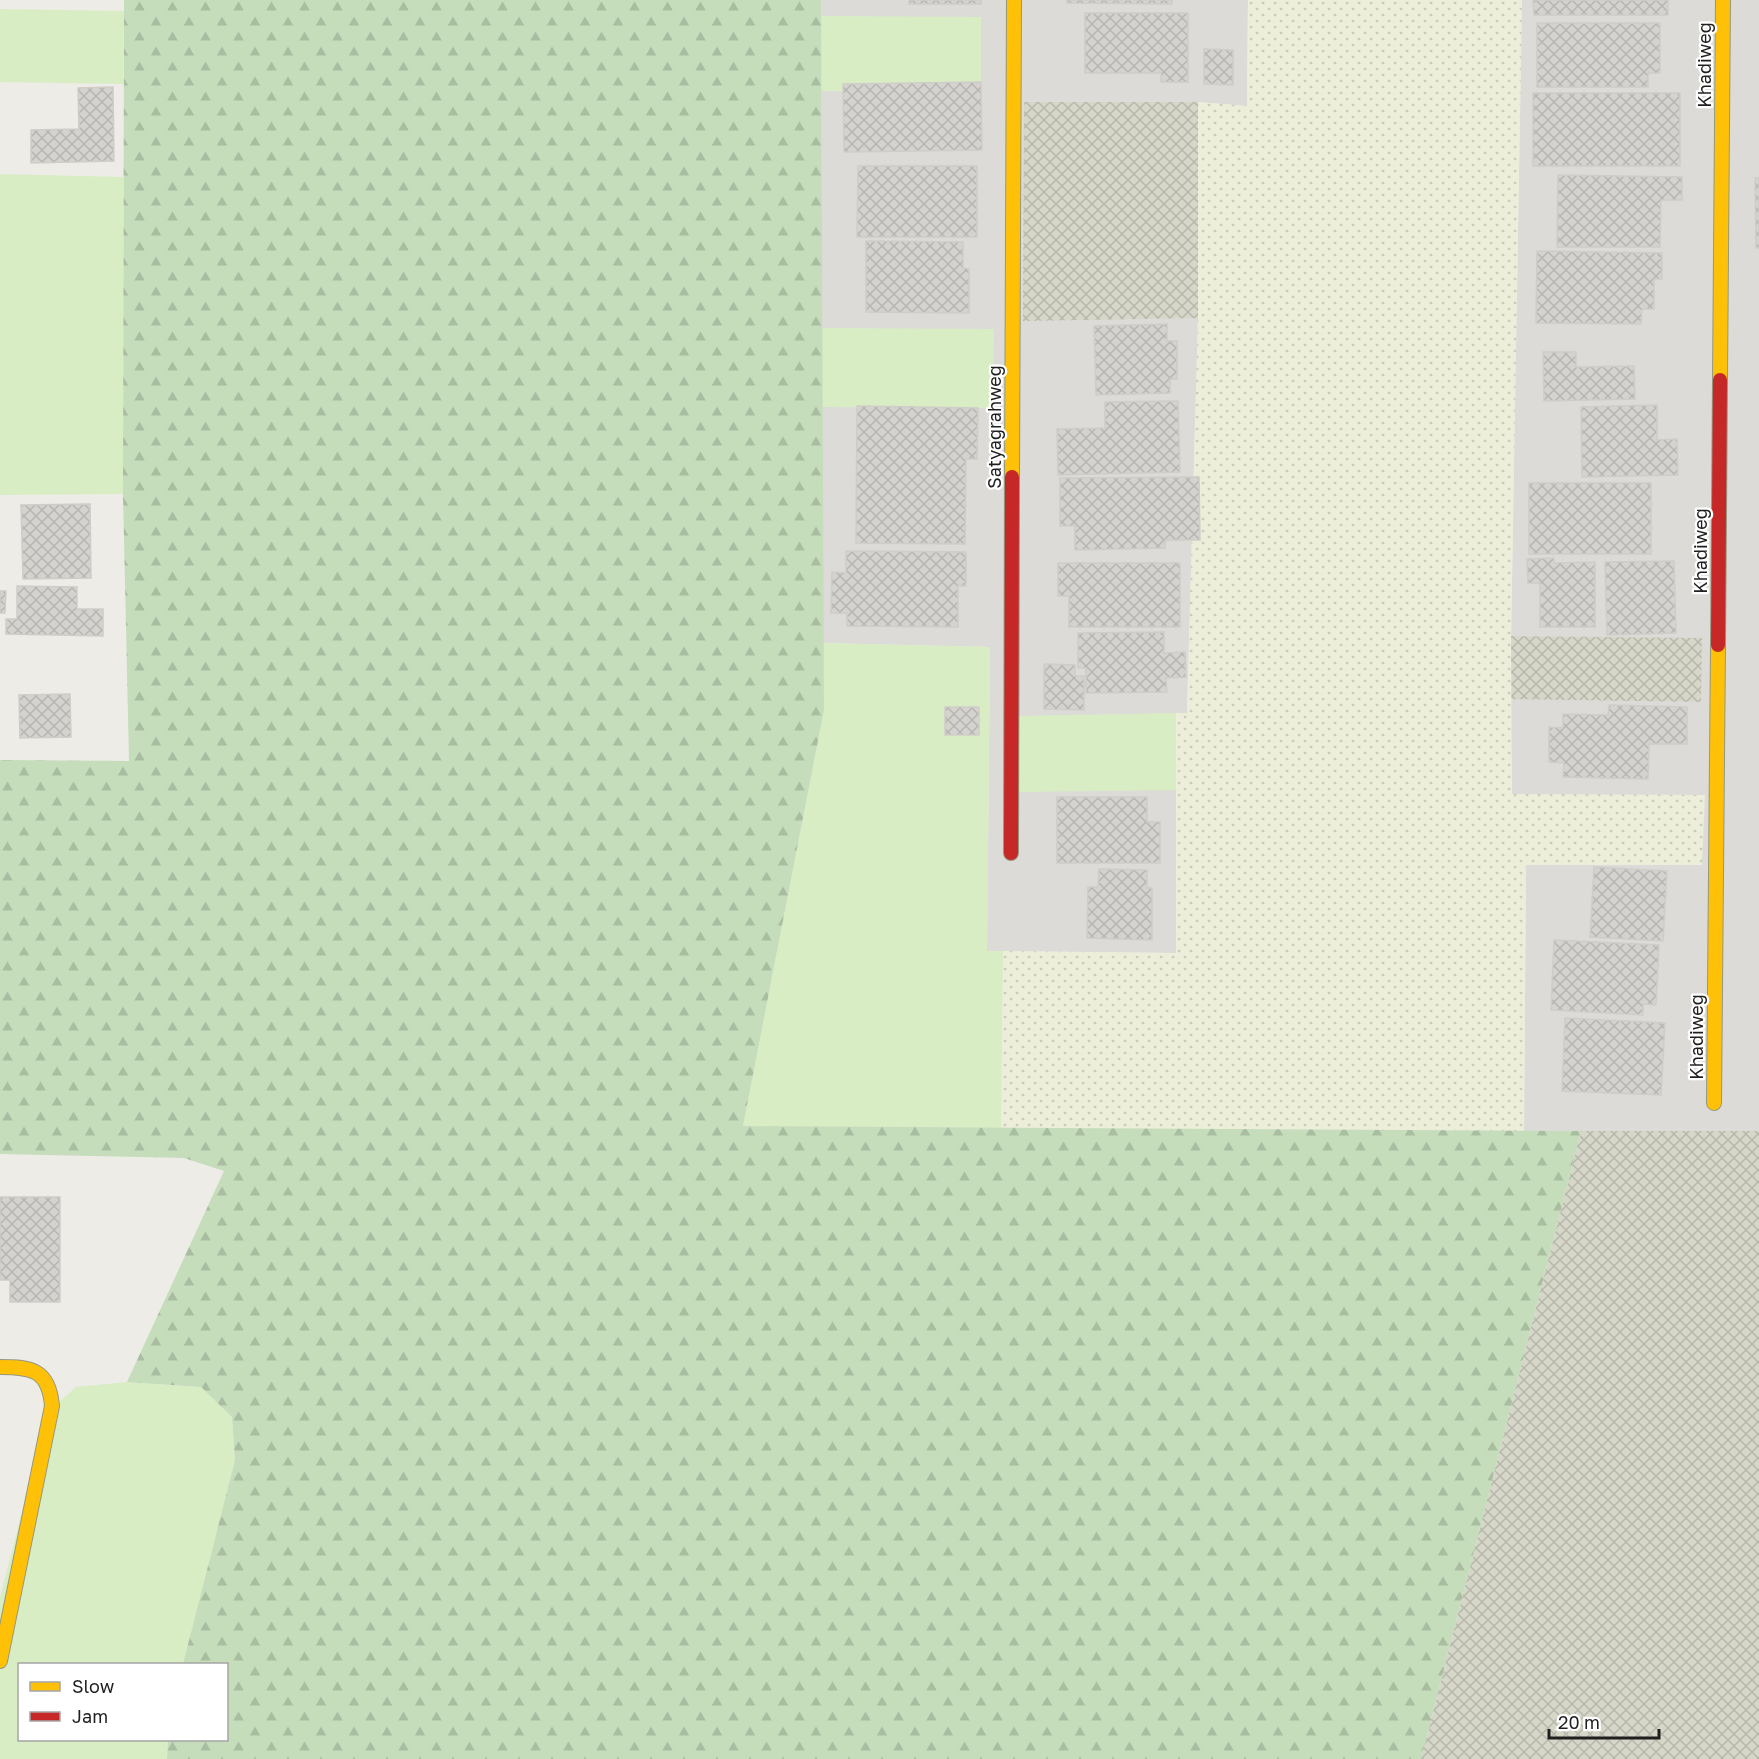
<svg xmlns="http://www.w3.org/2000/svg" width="1759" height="1759" font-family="'Golos Text',sans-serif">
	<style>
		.residential { fill: #dcdbd8 }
		.construction { fill: url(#construction-cross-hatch) }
		.farmland { fill: url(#farmland-dots) }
		.grass { fill: #d8edc4 }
		.forest { fill: url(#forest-firs) }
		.building { fill: url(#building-cross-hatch); stroke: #d0cdc8; stroke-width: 1.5 }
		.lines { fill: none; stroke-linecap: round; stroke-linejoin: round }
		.slow-casing { stroke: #94987e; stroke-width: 16 }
		.jam-casing { stroke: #94987e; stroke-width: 16 }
		.slow { stroke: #ffc107; stroke-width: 14 }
		.jam { stroke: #c62828; stroke-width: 14 }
		.labels { text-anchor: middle; stroke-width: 4.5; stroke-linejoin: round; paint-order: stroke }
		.street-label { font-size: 18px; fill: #1f1f1f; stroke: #fff }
	</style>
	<defs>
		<pattern id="construction-cross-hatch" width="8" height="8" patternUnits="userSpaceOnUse" patternTransform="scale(1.5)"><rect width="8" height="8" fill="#d6d7c8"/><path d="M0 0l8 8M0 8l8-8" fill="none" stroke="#b7b8ab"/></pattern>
		<pattern id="farmland-dots" width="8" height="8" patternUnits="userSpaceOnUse" patternTransform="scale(1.5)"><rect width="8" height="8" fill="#eceed9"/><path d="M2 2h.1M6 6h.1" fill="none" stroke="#caccba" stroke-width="1.8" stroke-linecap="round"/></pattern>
		<pattern id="forest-firs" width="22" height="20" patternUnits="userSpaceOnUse" patternTransform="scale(1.5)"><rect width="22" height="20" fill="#c5ddbb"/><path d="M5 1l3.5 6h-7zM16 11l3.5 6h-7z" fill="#a9bda0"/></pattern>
		<pattern id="building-cross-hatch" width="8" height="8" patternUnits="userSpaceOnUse" patternTransform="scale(1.5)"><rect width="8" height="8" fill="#d5d3d0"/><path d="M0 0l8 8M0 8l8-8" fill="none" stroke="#b6b5b2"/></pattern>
	</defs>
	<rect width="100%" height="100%" fill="#edece7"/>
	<!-- residential -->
	<g class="residential">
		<path d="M821,0H1248L1247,106L1198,102V318L1187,714H1176V953L987,951L990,647L823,643Z"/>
		<path d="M1522,0H1759V1131H1524L1526,865L1512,794L1510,699Z"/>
	</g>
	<!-- construction -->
	<g class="construction">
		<path d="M1024,102H1198V318L1023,321Z"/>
		<path d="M1511,636L1702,638L1701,702L1510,699Z"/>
		<path d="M1581,1131H1759V1759H1421Z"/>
	</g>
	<!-- farmland -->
	<path class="farmland" d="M1248,0H1522L1511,636L1512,794L1705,795L1702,865H1526L1524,1131L1001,1128L1003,951L1176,953V713H1187L1198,318V102L1247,106Z"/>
	<!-- grass -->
	<g class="grass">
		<path d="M0,9L124,11L123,84L0,82Z"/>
		<path d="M821,16L981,17V93L821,91Z"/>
		<path d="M0,174L123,177V494L0,495Z"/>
		<path d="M821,328L994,329L993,408L822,407Z"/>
		<path d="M823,643L990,647L987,951H1003L1001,1128L743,1126L824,710Z"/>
		<path d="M1176,713V790L1018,792L1017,716Z"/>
		<path d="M127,1382L201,1387L232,1417L235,1460L183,1664H20V1740H168L167,1759H0V1597L48,1412L76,1387Z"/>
	</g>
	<!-- forest -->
	<path class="forest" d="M124,0H821L824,710L743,1126L1581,1131L1421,1759H167L168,1740H226V1664H183L235,1460L232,1417L201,1387L127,1382L224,1171L184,1158L0,1154V760L129,761L123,494Z"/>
	<!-- building -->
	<g class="building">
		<rect x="909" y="0" width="72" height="4"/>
		<path d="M1067,0H1172V4L1067,3Z"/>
		<path d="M1533,0H1668V15H1534Z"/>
		<path d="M1085,13H1188V82H1161V73H1085Z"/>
		<path d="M1537,23H1660V73H1648V87H1537Z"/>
		<path d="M1204,49L1233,50V85L1204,84Z"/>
		<path d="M981,82L982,150L844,152L843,84Z"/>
		<path d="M113,87L114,161L31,163V130L79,129L78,88Z"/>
		<rect x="1533" y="93" width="147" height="73"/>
		<path d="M858,166H977V237H857Z"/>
		<path d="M1558,175L1682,177V200H1661L1660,247H1557Z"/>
		<path d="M1755,178H1759V248H1756Z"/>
		<path d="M866,241L963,242V268L969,269V313L866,312Z"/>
		<path d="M1537,251L1662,253V279H1654V309H1642L1641,324L1536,323Z"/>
		<path d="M1167,324V341H1177V379H1170V393L1096,395L1094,326Z"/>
		<path d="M1543,352H1576V367L1634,366L1635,399L1544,401Z"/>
		<path d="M1178,401L1180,472L1058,475L1057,429L1105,428V402Z"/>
		<path d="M1657,405V440L1677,439L1678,475L1582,477L1581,407Z"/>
		<path d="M857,406L978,408L977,459H966L965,544L856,543Z"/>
		<path d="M1199,477L1200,540H1165V548L1075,550V526H1060V478Z"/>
		<rect x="1529" y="483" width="122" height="71"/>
		<path d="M90,504L91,578L23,579L21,505Z"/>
		<path d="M846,551L966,552V586H958V627L847,626V613H831L832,572L846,573Z"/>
		<path d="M1554,558V563L1595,562V627H1540V583H1528L1527,559Z"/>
		<path d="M1674,561L1676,633L1607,635L1605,562Z"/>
		<path d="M1058,563H1180V627H1069V596H1058Z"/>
		<path d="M17,586L77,587V609H103V636L6,634V619H17Z"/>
		<path d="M0,591H6L5,613H0Z"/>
		<path d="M1164,632V653L1185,652L1186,677L1166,678L1167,692L1086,693V668H1078V633Z"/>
		<path d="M1044,664L1075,665V676H1084V710L1044,709Z"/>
		<path d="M70,694L71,737L20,738L19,695Z"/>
		<path d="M1609,705L1687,707V744H1649L1648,779L1563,777L1564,763L1549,762V727L1563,728V714L1608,715Z"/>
		<rect x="945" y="707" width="34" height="28"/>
		<path d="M1057,797H1147V822H1160V863H1057Z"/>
		<path d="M1594,867L1667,871L1663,941L1590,937Z"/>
		<path d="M1099,869L1147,870V888H1152V940L1087,938L1088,887H1098Z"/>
		<path d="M1554,940L1659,945L1656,1005L1643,1004V1015L1551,1010Z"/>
		<path d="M1565,1018L1665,1023L1661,1095L1562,1091Z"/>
		<path d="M0,1197H60V1302H10V1280H0Z"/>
	</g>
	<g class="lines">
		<defs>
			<g id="slow">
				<path d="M1720,380L1723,0"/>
				<path d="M1012,477L1014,0"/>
				<path d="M1714,1103L1718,645"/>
				<path d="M0,1367C32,1367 49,1370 52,1406L0,1661"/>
			</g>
			<g id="jam">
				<path d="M1718,645L1720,380"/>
				<path d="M1011,853L1012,477"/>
			</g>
		</defs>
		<!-- slow casing -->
		<use href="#slow" class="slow-casing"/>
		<!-- jam casing -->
		<use href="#jam" class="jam-casing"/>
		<!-- slow -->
		<use href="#slow" class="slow"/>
		<!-- jam -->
		<use href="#jam" class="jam"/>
	</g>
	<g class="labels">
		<!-- street labels -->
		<g class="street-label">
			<text transform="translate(1705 65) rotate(-90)" y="6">Khadiweg</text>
			<text transform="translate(995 427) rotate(-90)" y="6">Satyagrahweg</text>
			<text transform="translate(1701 551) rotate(-90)" y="6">Khadiweg</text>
			<text transform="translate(1697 1037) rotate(-90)" y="6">Khadiweg</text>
		</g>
	</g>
	<!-- legend -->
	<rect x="18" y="1663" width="210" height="78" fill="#ffffff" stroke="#a5a5a5" stroke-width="1.5"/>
	<rect x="30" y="1682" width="30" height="9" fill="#ffc107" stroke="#a5a5a5" stroke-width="1.5"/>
	<text x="72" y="1693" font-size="18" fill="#1f1f1f">Slow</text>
	<rect x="30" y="1712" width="30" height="9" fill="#c62828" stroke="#a5a5a5" stroke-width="1.5"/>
	<text x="72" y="1723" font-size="18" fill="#1f1f1f">Jam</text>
	<!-- scale -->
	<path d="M1549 1729v9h110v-9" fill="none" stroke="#1f1f1f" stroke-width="3"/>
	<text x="1558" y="1729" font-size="18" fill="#1f1f1f" stroke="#ffffff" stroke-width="4.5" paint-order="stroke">20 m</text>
</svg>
